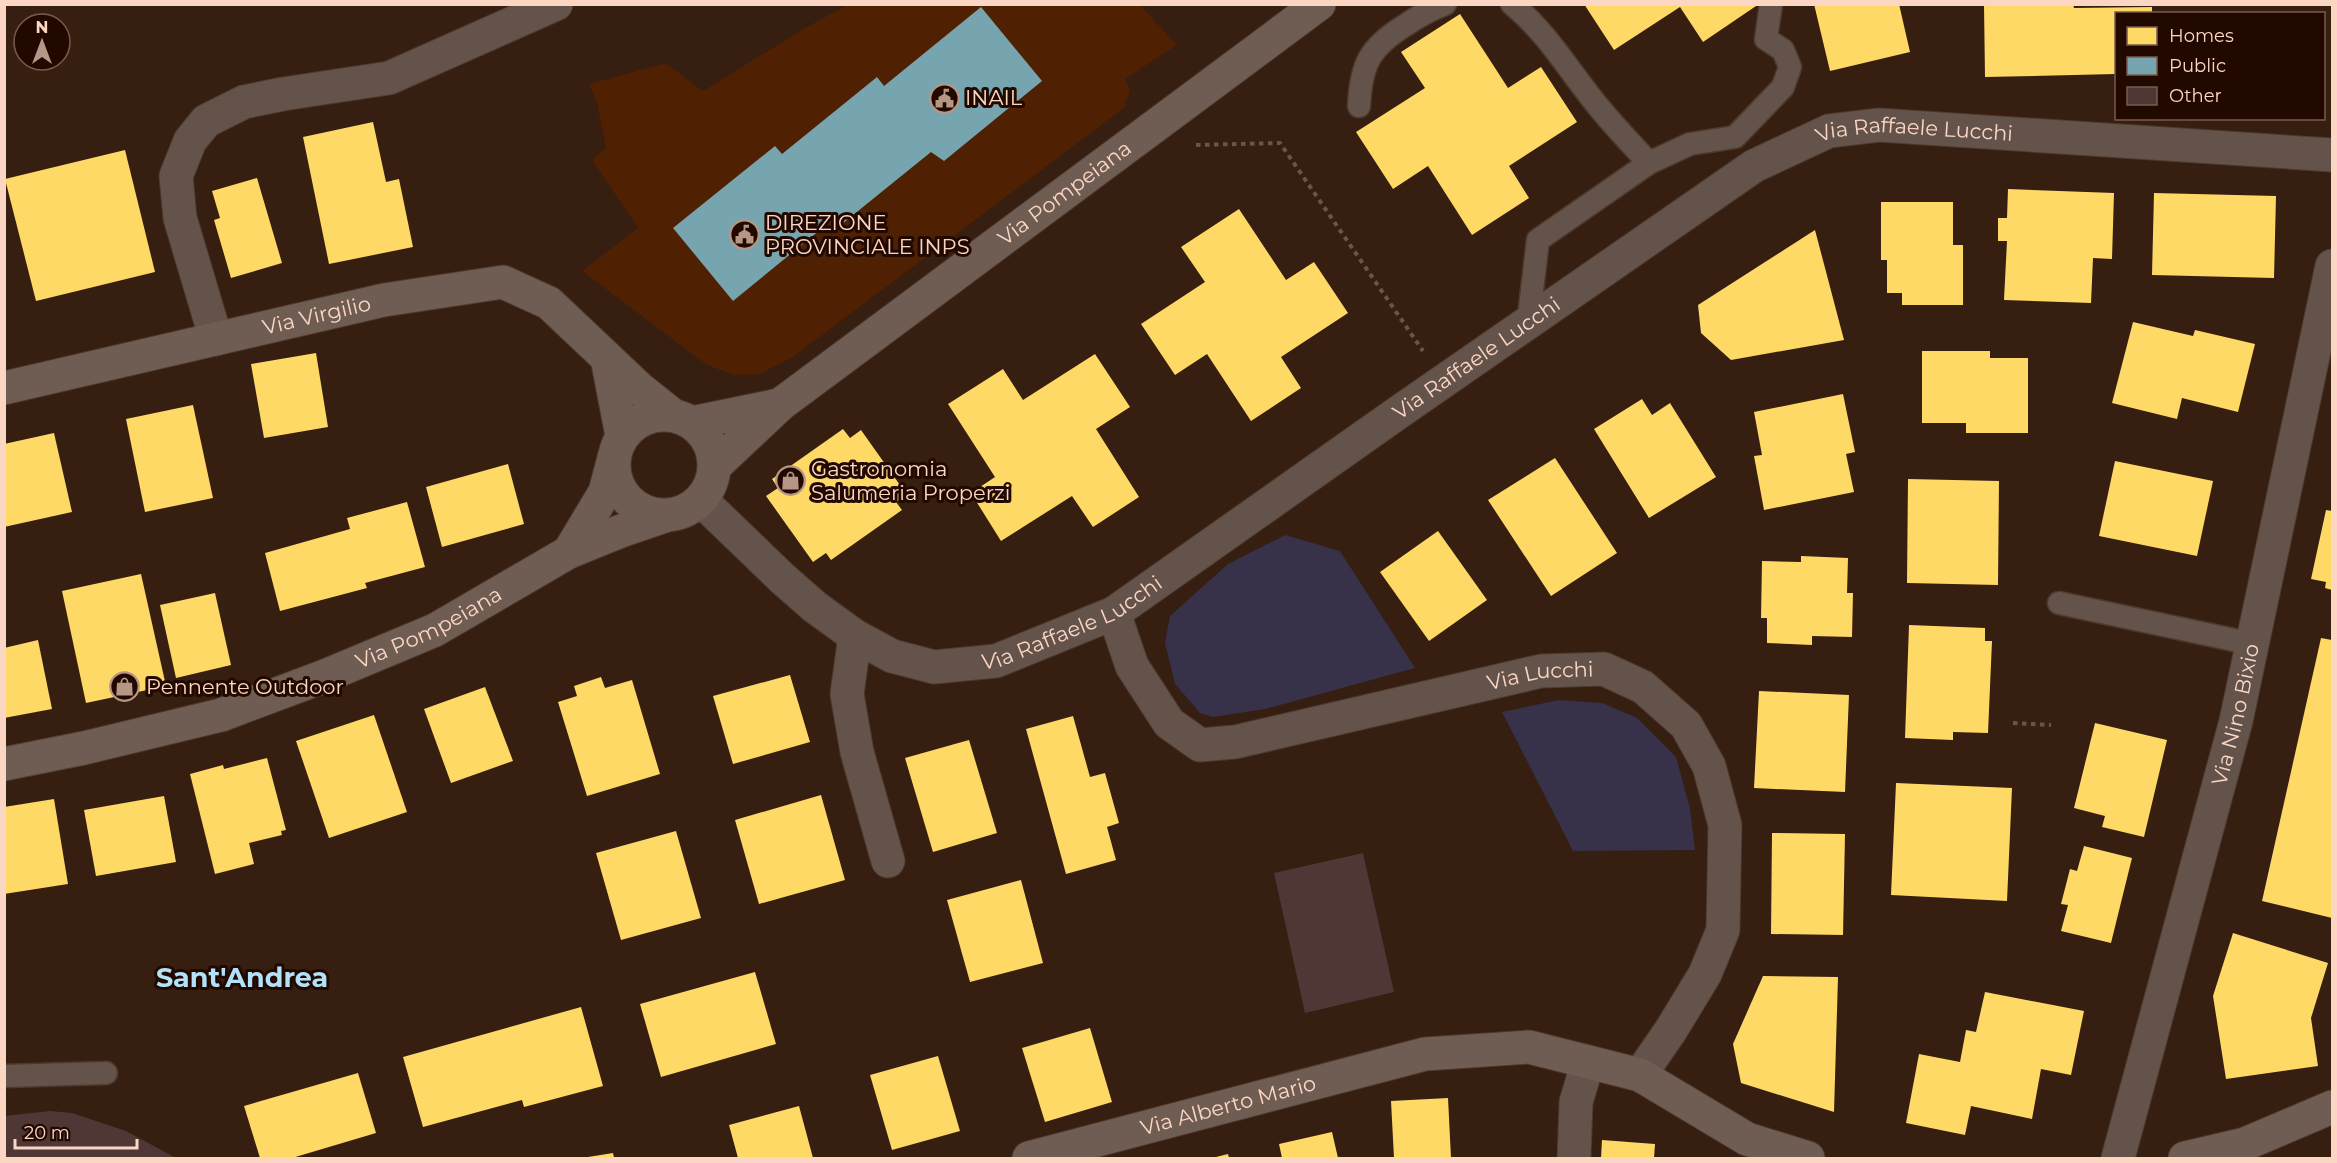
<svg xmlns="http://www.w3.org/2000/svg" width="2337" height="1163" font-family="Montserrat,sans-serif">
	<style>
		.built { fill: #4f2002 }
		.green { fill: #37314a }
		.homes { fill: #ffd966 }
		.public { fill: #76a5af }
		.building { fill: #4f3736 }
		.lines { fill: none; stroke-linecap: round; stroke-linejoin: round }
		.lane-casing { stroke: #4e392c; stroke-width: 25 }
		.street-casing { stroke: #4e392c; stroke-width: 35 }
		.secondary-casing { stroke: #4e392c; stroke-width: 35 }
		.path { stroke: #66574e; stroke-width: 4; stroke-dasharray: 4.5 4.5; stroke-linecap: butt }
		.lane { stroke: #63534b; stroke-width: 22 }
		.street { stroke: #63534b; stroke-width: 33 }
		.secondary { stroke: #6f5c52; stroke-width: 33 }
		.labels { text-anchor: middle; stroke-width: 6; stroke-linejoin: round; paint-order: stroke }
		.poi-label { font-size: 21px; fill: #fbd6c3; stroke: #220900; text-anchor: start }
		.street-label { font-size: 21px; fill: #fbd6c3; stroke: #220900 }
		.district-label { font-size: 27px; font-weight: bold; fill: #b1e2f9; stroke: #220900 }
	</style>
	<rect width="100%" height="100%" fill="#361e10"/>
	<!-- built -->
	<path class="built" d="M847,5H1140L1177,45L1125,79L1130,90L1124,108L793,357L760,374L734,375L707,365L582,271L638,228L592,160L606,148L597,103L589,84L666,63L703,91L805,28Z"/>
	<!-- green -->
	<g class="green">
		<path d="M1285,535L1340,551L1415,668L1265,709L1213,717L1200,713L1175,684L1165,643L1170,616L1228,564Z"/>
		<path d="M1559,700L1602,703L1637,718L1676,757L1690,808L1695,850L1573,851L1502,712Z"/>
	</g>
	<!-- homes -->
	<g class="homes">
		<path d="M1584,4H1759L1703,42L1680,7L1614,50Z"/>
		<path d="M1814,4H1899L1910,52L1830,71Z"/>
		<path d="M2073,4L2074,8L2152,7V14H2116V74L1985,77L1984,5Z"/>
		<path d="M1460,14L1508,88L1541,67L1577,122L1509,166L1529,198L1472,235L1428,166L1393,189L1356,132L1425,88L1401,52Z"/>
		<path d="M373,122L386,182L399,179L413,247L329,264L303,137Z"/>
		<path d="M125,150L155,272L36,301L5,179Z"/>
		<path d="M257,178L282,263L231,278L214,220L220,218L212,191Z"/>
		<path d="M2008,189L2114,193L2112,259L2093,258L2091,303L2004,300L2007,241H1998V218H2007Z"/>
		<path d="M2154,193L2276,196L2274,278L2152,275Z"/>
		<path d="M1881,202H1953V245H1963V305H1902V293H1887V260H1881Z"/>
		<path d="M1239,209L1286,280L1314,262L1348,313L1281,357L1301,388L1251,421L1207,354L1175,375L1141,324L1205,282L1181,247Z"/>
		<path d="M1815,230L1844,340L1731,360L1701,333L1698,305Z"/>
		<path d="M2133,322L2193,336L2195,330L2255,344L2238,412L2182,398L2177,419L2112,403Z"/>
		<path d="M1922,351H1990V358H2028V433H1966V423H1922Z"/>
		<path d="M316,353L328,427L264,438L251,364Z"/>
		<path d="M1095,354L1130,407L1096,429L1139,497L1093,527L1072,496L1001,541L971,493L995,477L948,404L1003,369L1023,400Z"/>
		<path d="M1843,394L1855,452L1846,454L1854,492L1764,510L1754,456L1762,455L1754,412Z"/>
		<path d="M1642,399L1652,415L1670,403L1716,477L1649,518L1594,429Z"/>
		<path d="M193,405L213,498L145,512L126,419Z"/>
		<path d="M843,429L850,438L861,430L907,495L896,502L902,510L831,560L826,553L813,562L766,496L778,488L772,479Z"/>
		<path d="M54,433L72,512L4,527V444Z"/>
		<path d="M1555,458L1617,553L1551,596L1488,500Z"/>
		<path d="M2115,461L2213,481L2197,556L2099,536Z"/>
		<path d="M508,464L524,524L442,547L426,487Z"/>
		<path d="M1908,479L1999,481L1998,585L1907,583Z"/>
		<path d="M407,502L425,567L365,583L367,588L280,611L265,553L350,529L347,518Z"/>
		<path d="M2326,510L2332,511V590L2325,588L2326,582L2311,579Z"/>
		<path d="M1438,531L1487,600L1429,641L1380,572Z"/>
		<path d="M1801,556L1848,558L1847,593H1853L1852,637L1812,636V645L1767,643V618H1761L1762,561L1801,562Z"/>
		<path d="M141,574L166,686L86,703L62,591Z"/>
		<path d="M215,593L231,665L176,678L160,605Z"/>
		<path d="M1909,625L1985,628V641H1992L1988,733L1953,732V740L1905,738Z"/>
		<path d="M2321,638L2332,640V918L2262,901Z"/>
		<path d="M38,640L52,709L4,718V648Z"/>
		<path d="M790,675L810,742L733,764L713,696Z"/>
		<path d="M601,677L605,688L632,680L660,774L587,796L558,702L577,696L574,686Z"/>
		<path d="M485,687L513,761L451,783L424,709Z"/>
		<path d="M1759,691L1849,695L1845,792L1754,788Z"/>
		<path d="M374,715L407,812L329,838L296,741Z"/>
		<path d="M1073,716L1090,777L1105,773L1119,823L1107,827L1116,860L1066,874L1026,729Z"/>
		<path d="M2095,723L2167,740L2144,837L2102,827L2105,816L2074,808Z"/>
		<path d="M969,740L997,833L933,852L905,758Z"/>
		<path d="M267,758L286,830L281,831L282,835L249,843L254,864L215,874L190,774L223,765L224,769Z"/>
		<path d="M1896,783L2012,788L2007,901L1891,895Z"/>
		<path d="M821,795L845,880L759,904L735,820Z"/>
		<path d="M164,796L176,862L96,876L84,810Z"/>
		<path d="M54,799L68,884L4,894V807Z"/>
		<path d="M676,831L701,918L621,940L596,853Z"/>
		<path d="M1772,833L1845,834L1843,935L1771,934Z"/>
		<path d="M2084,846L2132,858L2111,943L2061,931L2068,905L2061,904L2070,869L2077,871Z"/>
		<path d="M1021,880L1043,963L970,982L947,900Z"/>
		<path d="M2233,933L2328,963L2311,1018L2318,1066L2226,1079L2213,996Z"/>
		<path d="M755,972L776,1044L661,1077L640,1004Z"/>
		<path d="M1763,976L1838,977L1834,1112L1741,1083L1733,1044Z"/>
		<path d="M1985,992L2084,1011L2071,1075L2041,1069L2032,1119L1971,1106L1965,1135L1906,1123L1919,1054L1960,1062L1966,1030L1976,1032Z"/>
		<path d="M581,1007L603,1086L524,1107L522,1100L423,1127L403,1057Z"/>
		<path d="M1090,1028L1112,1102L1045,1122L1022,1048Z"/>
		<path d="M938,1056L960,1131L892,1150L870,1075Z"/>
		<path d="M358,1073L376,1133L292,1158H260L244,1106Z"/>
		<path d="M1448,1098L1451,1158H1394L1391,1101Z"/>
		<path d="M799,1106L813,1158H738L729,1125Z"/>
		<path d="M1332,1132L1338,1158H1282L1279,1144Z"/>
		<path d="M1602,1140L1655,1144L1654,1158H1601Z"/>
		<path d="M613,1153L614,1158H589L588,1157Z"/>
		<path d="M1228,1154L1229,1158H1212Z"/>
	</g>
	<!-- public -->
	<path class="public" d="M981,7L1042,81L944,161L931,152L837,228L831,221L733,301L673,228L775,146L782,154L877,77L884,86Z"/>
	<!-- building -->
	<g class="building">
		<path d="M1363,853L1394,992L1305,1013L1274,873Z"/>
		<path d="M50,1111L72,1113L126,1131L176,1158H4V1116Z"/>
	</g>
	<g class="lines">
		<defs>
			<g id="lane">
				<path d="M1512,4C1549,34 1572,76 1602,111C1617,129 1633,146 1649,163"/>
				<path d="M1359,106C1361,65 1369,48 1404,26C1417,17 1430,10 1445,4"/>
				<path d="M1528,324L1538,240L1649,163L1690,144L1735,137L1783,87L1790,67L1783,50L1766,39L1771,4"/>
				<path d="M2059,603L2253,644"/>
				<path d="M4,1076L106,1073"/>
			</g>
			<g id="street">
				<path d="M216,339L180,218L176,176L190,141L206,121L244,102L283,94L389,78L556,4"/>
				<path id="s1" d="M701,500L783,579L815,607L855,636L892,656L934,667L996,661L1114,613L1399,412L1754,166L1829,131L1879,125L2332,155"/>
				<path id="s2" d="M1114,613L1132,666L1169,723L1200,745L1235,742L1541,671L1604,669L1643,687L1686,725L1709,766L1725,825L1723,930L1705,974L1671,1030L1640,1075"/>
				<path d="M855,636L847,694L857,752L888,861"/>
				<path d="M1574,1158L1576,1102L1588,1062"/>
				<path id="s3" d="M2118,1158L2236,721L2332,266"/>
			</g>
			<g id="secondary">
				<path d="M607,358L622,436"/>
				<path id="s4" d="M4,388L384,300L503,282L549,303L640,389L674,416"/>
				<circle cx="664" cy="465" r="50"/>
				<path d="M692,423L779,405"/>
				<path id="s5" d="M715,466L781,404L1319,4"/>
				<path d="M569,552L605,492L614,458"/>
				<path id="s6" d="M4,764L84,748L221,715L325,676L435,630L569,552L621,531L665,516"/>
				<path id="s7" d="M1029,1158L1425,1054L1529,1047L1640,1075L1747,1139L1808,1158"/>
				<path d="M2185,1158L2245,1144L2332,1107"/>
			</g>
		</defs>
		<!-- lane casing -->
		<use href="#lane" class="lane-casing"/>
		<!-- street casing -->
		<use href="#street" class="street-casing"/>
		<!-- secondary casing -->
		<use href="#secondary" class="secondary-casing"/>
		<!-- path -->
		<g class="path">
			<path d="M1196,145L1280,143L1423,351"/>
			<path d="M2013,723L2051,725"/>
		</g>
		<!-- lane -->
		<use href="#lane" class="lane"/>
		<!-- street -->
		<use href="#street" class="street"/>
		<!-- secondary -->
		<use href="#secondary" class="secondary"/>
	</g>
	<!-- icons -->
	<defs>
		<symbol id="civic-ring" viewBox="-11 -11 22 22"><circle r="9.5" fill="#220900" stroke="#b69684" stroke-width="1.5"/><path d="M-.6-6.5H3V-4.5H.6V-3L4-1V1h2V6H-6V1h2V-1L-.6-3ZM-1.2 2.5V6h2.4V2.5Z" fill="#b69684"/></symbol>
		<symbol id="shop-ring" viewBox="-11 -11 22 22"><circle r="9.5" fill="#220900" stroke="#b69684" stroke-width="1.5"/><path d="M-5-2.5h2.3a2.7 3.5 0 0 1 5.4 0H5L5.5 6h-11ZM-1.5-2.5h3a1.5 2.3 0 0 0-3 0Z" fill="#b69684"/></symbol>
	</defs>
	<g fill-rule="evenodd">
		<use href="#civic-ring" x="928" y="82" width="33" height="33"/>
		<use href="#civic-ring" x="728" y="218" width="33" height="33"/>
		<use href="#shop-ring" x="774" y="464" width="33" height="33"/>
		<use href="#shop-ring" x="108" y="670" width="33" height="33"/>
	</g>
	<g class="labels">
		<!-- poi labels -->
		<g class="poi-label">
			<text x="965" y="105">INAIL</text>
			<text x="765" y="230">DIREZIONE<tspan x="765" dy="24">PROVINCIALE INPS</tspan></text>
			<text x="811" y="476">Gastronomia<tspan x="811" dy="24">Salumeria Properzi</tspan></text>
			<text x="146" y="694">Pennente Outdoor</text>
		</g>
		<!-- street labels -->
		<g class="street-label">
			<text dy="7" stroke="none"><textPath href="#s1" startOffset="1430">Via Raffaele Lucchi</textPath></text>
			<text dy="7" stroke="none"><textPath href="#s5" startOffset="444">Via Pompeiana</textPath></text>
			<text dy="7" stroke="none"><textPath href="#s4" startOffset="321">Via Virgilio</textPath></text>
			<text dy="7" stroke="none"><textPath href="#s1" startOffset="924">Via Raffaele Lucchi</textPath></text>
			<text dy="7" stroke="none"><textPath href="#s1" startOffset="438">Via Raffaele Lucchi</textPath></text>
			<text dy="7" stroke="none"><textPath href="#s6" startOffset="448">Via Pompeiana</textPath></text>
			<text dy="7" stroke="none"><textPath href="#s2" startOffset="510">Via Lucchi</textPath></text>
			<text dy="7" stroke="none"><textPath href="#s3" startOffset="459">Via Nino Bixio</textPath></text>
			<text dy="7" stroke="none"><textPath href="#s7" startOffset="206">Via Alberto Mario</textPath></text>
		</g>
		<!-- district labels -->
		<g class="district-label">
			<text x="242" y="987">Sant'Andrea</text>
		</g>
	</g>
	<!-- border -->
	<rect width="2337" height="1163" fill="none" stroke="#fbd6c3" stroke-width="12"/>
	<!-- legend -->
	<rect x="2115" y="12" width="210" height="108" fill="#220900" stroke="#795b4e" stroke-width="1.5"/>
	<rect x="2127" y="27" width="30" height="18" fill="#ffd966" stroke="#795b4e" stroke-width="1.5"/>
	<text x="2169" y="42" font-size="18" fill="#fbd6c3">Homes</text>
	<rect x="2127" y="57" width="30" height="18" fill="#76a5af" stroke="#795b4e" stroke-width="1.5"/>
	<text x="2169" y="72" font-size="18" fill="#fbd6c3">Public</text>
	<rect x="2127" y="87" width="30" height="18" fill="#4f3736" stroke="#795b4e" stroke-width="1.5"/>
	<text x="2169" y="102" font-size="18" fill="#fbd6c3">Other</text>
	<!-- north arrow -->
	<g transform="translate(42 42)"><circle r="28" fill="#220900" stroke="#795b4e" stroke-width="1.5"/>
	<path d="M0-4.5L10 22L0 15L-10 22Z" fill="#b69684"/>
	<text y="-9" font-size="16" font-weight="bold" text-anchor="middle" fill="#fbd6c3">N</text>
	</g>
	<!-- scale -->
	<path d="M15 1139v9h122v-9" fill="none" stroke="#fbd6c3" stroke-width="3"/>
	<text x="24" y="1139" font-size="18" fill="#fbd6c3" stroke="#220900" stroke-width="4.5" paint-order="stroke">20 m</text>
</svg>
